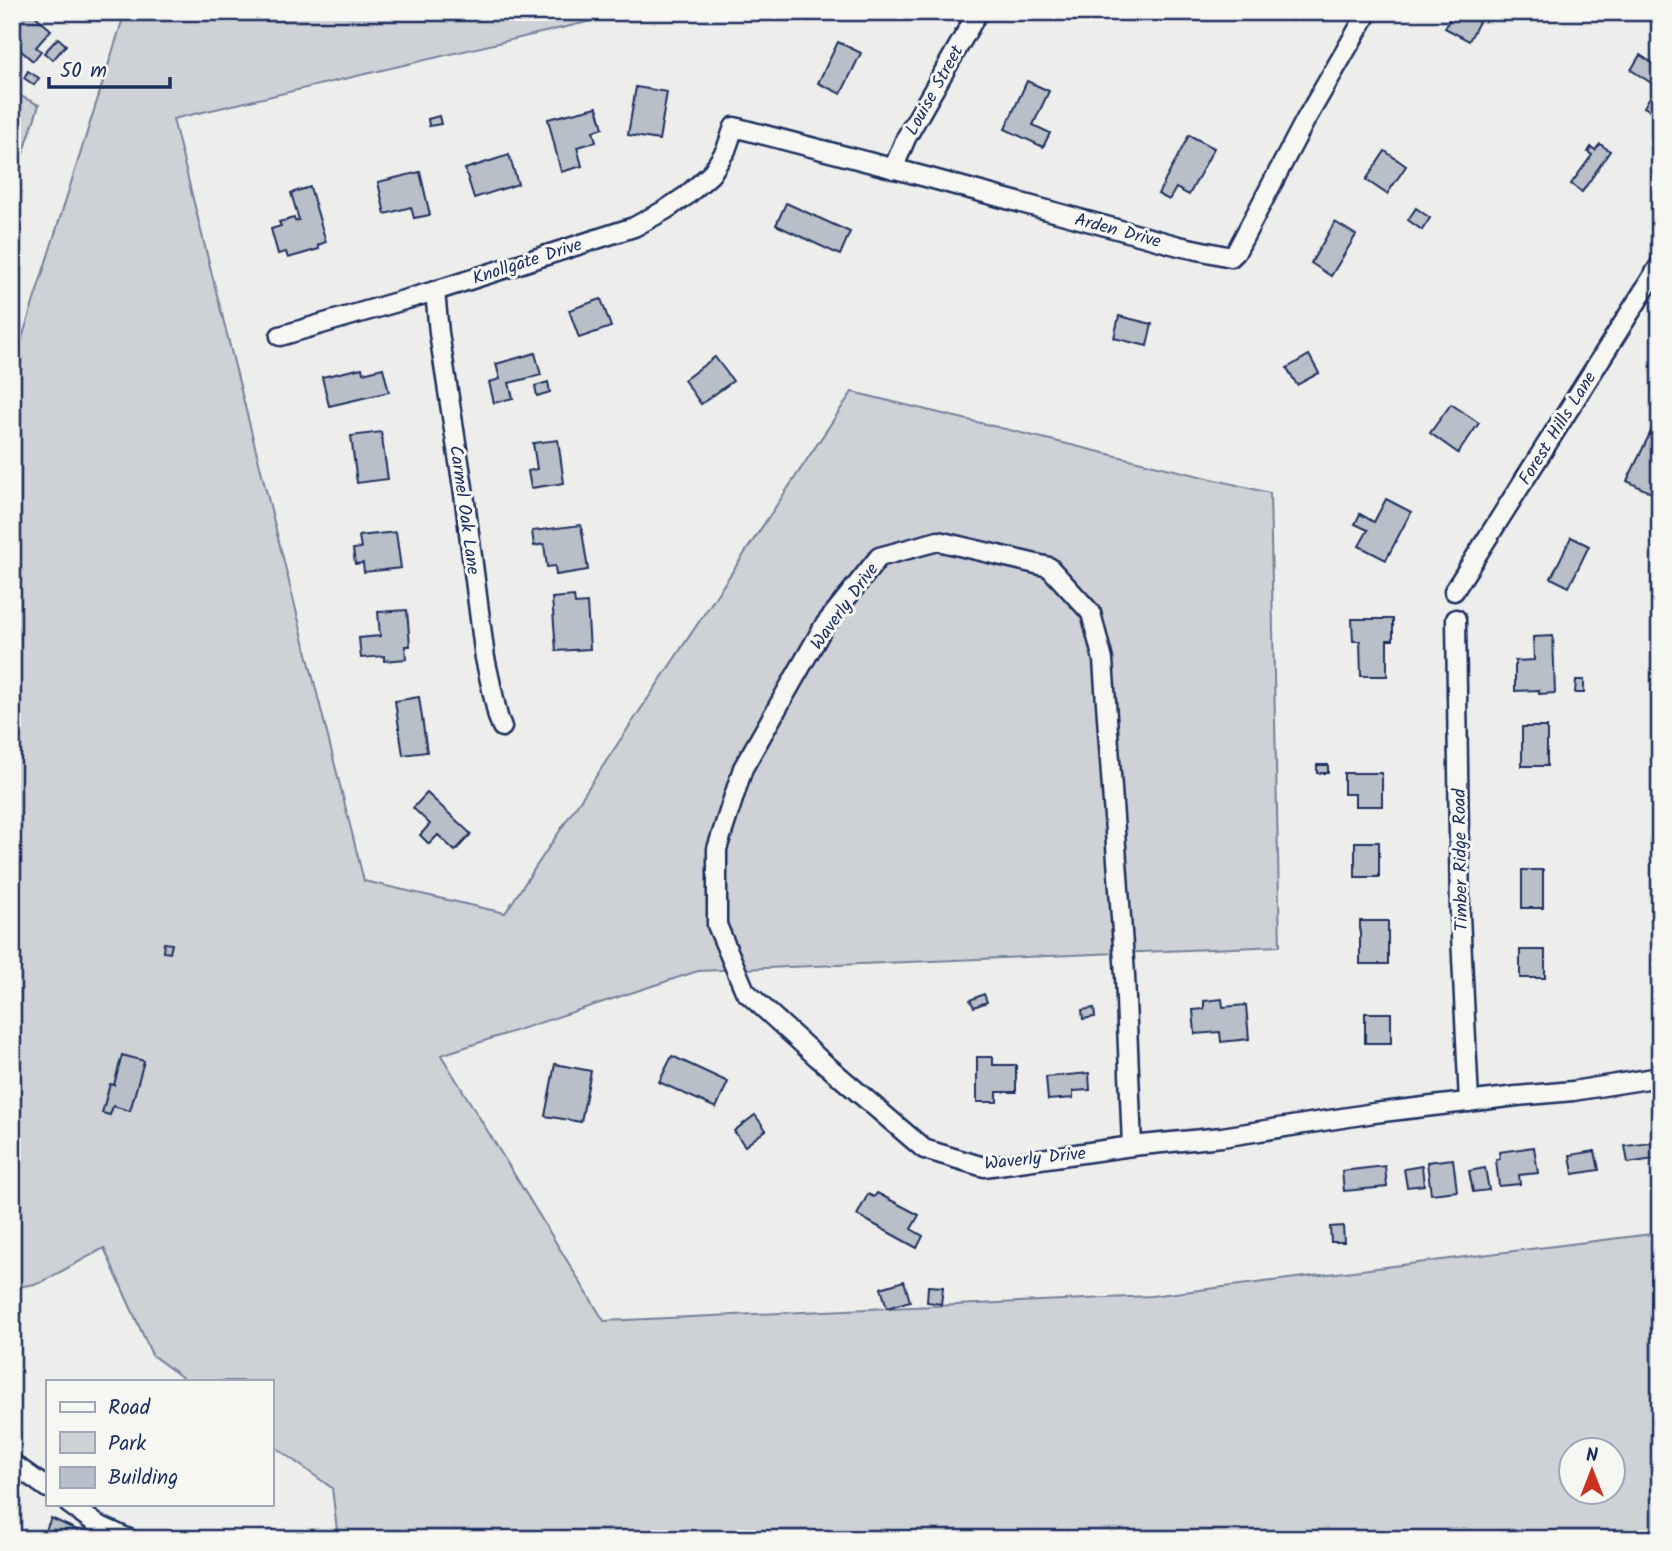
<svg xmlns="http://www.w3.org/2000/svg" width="1672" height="1551" font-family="Kalam,sans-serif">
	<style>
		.green { fill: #ced2d7; stroke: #74809a; stroke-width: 2; fill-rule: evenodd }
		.building { fill: #b9bfc8; stroke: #1b2f5e; stroke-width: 2 }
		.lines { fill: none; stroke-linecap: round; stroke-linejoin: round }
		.minor-casing { stroke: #1b2f5e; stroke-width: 23 }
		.minor { stroke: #f6f6f2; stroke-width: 18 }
		.labels { text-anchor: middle; stroke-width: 6; stroke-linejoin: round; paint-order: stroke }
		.street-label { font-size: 18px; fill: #1b2f5e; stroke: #f6f6f2 }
	</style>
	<rect width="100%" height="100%" fill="#edeeec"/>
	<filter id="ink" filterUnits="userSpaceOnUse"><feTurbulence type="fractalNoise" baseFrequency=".0143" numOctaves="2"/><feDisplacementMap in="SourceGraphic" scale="14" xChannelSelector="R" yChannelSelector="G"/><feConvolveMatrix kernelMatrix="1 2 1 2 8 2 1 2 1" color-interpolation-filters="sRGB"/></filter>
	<g filter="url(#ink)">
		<!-- green -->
		<g class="green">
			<path d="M125,12H630L173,119L364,881L505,913L852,392L1270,493L1280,946L698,971L441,1055L604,1321L1151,1296L1660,1233V1539H338L332,1488L271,1444V1381H187L152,1355L104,1248L40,1283L12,1288V370ZM1570,1450H1612V1492H1570Z"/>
			<path d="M12,92L39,105L12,188Z"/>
		</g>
		<!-- building -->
		<g class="building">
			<path d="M22,12H31L51,30L36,47L41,51L33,61L12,43V23Z"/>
			<path d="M1453,12H1484L1469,41L1445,28Z"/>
			<path d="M58,38L66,45L53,60L44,53Z"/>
			<path d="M838,42L861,53L841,94L818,83Z"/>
			<path d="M1640,55L1660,68V116L1644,107L1656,86L1631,70Z"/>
			<path d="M28,71L39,78L34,85L24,78Z"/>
			<path d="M1027,81L1049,91L1033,125L1050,133L1043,147L1005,129Z"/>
			<path d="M636,87L667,92L659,140L628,135Z"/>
			<path d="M597,107L603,128L593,131L596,142L577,147L582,166L561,172L548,119Z"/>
			<path d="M439,116L441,124L429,126L428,119Z"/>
			<path d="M1189,135L1214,148L1189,195L1176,188L1169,200L1158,194Z"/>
			<path d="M1600,144L1610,151L1582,192L1571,184L1592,155L1588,152L1591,147L1595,150Z"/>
			<path d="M1385,151L1406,166L1387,194L1366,180Z"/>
			<path d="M509,155L518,184L474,198L465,169Z"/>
			<path d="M420,172L430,215L414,218L411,207L385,214L378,182Z"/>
			<path d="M310,187L326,242L318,245L319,249L288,258L286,252L278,254L271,229L281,226L279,222L294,218L295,221L299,220L291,193Z"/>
			<path d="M786,203L850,232L840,255L776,225Z"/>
			<path d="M1416,208L1430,218L1422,230L1408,220Z"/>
			<path d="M1335,222L1356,235L1331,276L1311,263Z"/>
			<path d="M601,299L611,327L579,338L569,310Z"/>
			<path d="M1119,316L1152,324L1147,346L1114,338Z"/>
			<path d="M535,353L541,375L509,383L513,398L494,403L489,382L500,379L496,364Z"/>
			<path d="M1309,355L1319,373L1297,385L1287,368Z"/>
			<path d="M715,357L733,381L701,404L684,380Z"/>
			<path d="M362,368L363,373L383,368L389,392L329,406L322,377Z"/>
			<path d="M548,382L550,392L537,396L535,386Z"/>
			<path d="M1451,404L1479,423L1458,453L1430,433Z"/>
			<path d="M1655,423L1660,426V480L1653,494L1627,481Z"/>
			<path d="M381,432L388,479L357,483L351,436Z"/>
			<path d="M558,440L564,483L531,488L528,471L537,469L533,443Z"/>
			<path d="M1386,499L1411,512L1386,560L1359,546L1368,530L1355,524L1360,514L1374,522Z"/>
			<path d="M581,525L588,570L556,575L555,566L547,567L544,544L534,546L532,531Z"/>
			<path d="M396,532L401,568L364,572L363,563L355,564L353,549L361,548L359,536Z"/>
			<path d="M1571,537L1589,546L1569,587L1551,578Z"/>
			<path d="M574,596L575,604L587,603L590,649L556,651L552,598Z"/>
			<path d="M407,610L410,646H405L406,659L384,661V656L361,658L359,638L380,636L378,612Z"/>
			<path d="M1352,619H1393V640H1387V676H1361L1360,641H1353Z"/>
			<path d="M1553,636L1555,693L1539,694V690L1515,691V661L1534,660L1533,637Z"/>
			<path d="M1576,680H1584V693H1575Z"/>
			<path d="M419,697L427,752L403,755L395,701Z"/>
			<rect x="1522" y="727" width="25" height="39"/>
			<rect x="1317" y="765" width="11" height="8"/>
			<path d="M1344,773H1382V806H1355V794H1344Z"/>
			<path d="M427,793L471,834L455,851L438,835L429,844L420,835L430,824L413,808Z"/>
			<rect x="1355" y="842" width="24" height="35"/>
			<rect x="1522" y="870" width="21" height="38"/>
			<rect x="1360" y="921" width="28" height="43"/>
			<path d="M164,943L172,944L170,953L163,952Z"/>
			<rect x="1520" y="950" width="25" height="28"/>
			<path d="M984,994L987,1002L974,1007L970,1000Z"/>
			<path d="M1222,999L1223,1007L1246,1005L1249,1039L1221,1042L1220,1032L1195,1034L1193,1010L1204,1009V1001Z"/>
			<path d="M1094,1008L1095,1017L1083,1019L1082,1010Z"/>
			<rect x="1365" y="1013" width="26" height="30"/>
			<path d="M122,1055L144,1061L130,1111L113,1106L110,1115L102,1113L110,1084L114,1085Z"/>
			<path d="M672,1056L728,1082L716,1108L659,1082Z"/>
			<path d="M977,1057H993V1065H1016V1092H997V1102H977Z"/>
			<path d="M555,1064L591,1071L581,1122L545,1116Z"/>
			<path d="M1089,1073L1090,1090L1073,1091V1098L1048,1100L1046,1077Z"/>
			<path d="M755,1115L766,1130L745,1146L734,1131Z"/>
			<path d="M1660,1142V1158L1628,1163L1625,1146Z"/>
			<path d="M1534,1147L1538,1173L1519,1175L1520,1184L1499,1186L1496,1160L1500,1159L1499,1152Z"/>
			<path d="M1595,1151L1599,1170L1573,1174L1570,1155Z"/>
			<path d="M1453,1159L1457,1191L1431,1194L1427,1162Z"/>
			<path d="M1385,1166L1387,1187L1344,1191L1342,1171Z"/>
			<path d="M1422,1166L1424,1185L1407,1187L1404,1169Z"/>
			<path d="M1485,1168L1489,1190L1473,1192L1469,1171Z"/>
			<path d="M877,1193L919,1215L911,1229L923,1236L917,1248L857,1215L868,1194L874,1197Z"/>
			<path d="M1343,1226L1344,1242H1331L1330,1227Z"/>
			<path d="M904,1281L910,1301L887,1308L881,1288Z"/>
			<path d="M928,1286L943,1287L941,1304L927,1302Z"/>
			<path d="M51,1518L79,1531L75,1539H42Z"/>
		</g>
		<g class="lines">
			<defs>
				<g id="minor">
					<path d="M893,169L906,138L978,12"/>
					<path d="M435,291L439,333L464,494L485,658L498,717L502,727"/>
					<path d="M280,336L435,291L634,227L665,210L686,196L711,174L726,150L734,127L926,177L1179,246L1231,257L1236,252L1306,119L1368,12"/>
					<path d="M1454,591L1660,265"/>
					<path d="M1456,619L1460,915L1469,1102"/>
					<path d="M1132,1146L1125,975L1103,660L1091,613L1049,567L938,541L879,557L824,626L743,768L717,849V925L745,991L817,1057L924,1149L984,1167L1132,1146L1222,1137L1374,1113L1517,1096L1573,1091L1660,1077"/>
					<path d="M12,1463L47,1488"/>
					<path d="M69,1504L98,1525L129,1539"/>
				</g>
			</defs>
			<!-- minor casing -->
			<use href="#minor" class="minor-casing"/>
			<!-- minor -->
			<use href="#minor" class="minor"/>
		</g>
	</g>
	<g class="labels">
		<!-- street labels -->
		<g class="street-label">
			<text transform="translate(934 90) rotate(-61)" y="6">Louise Street</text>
			<text transform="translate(1118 230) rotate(15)" y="6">Arden Drive</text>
			<text transform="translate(527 261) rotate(-18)" y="6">Knollgate Drive</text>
			<text transform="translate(1557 428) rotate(-58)" y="6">Forest Hills Lane</text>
			<text transform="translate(465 510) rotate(82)" y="6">Carmel Oak Lane</text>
			<text transform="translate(844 606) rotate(-54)" y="6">Waverly Drive</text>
			<text transform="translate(1460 860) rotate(-91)" y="6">Timber Ridge Road</text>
			<text transform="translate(1035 1158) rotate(-6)" y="6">Waverly Drive</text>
		</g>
	</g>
	<!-- margin -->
	<rect width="1672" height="1551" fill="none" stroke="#f6f6f2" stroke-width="42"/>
	<rect x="21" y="21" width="1630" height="1509" fill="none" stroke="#1b2f5e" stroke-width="2.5" filter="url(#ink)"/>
	<!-- legend -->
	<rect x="46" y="1380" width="228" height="126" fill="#f6f6f2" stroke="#9ea6b7" stroke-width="2"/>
	<rect x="60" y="1402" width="35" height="10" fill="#f6f6f2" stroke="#9ea6b7" stroke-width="2"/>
	<text x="108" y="1414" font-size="21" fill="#1b2f5e">Road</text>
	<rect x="60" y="1432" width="35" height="21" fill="#ced2d7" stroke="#9ea6b7" stroke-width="2"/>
	<text x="108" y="1450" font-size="21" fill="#1b2f5e">Park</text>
	<rect x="60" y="1467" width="35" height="21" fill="#b9bfc8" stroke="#9ea6b7" stroke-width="2"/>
	<text x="108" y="1484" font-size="21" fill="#1b2f5e">Building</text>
	<!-- north arrow -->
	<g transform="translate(1592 1471)"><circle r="33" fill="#f6f6f2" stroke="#9ea6b7" stroke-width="2"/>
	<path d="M0-5L12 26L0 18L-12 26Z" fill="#c8321e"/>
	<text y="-10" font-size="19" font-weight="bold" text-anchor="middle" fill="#1b2f5e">N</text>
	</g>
	<!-- scale -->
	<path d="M49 77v10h121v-10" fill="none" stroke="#1b2f5e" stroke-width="3.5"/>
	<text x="60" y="77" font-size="21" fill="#1b2f5e" stroke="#f6f6f2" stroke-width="5" paint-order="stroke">50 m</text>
</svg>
